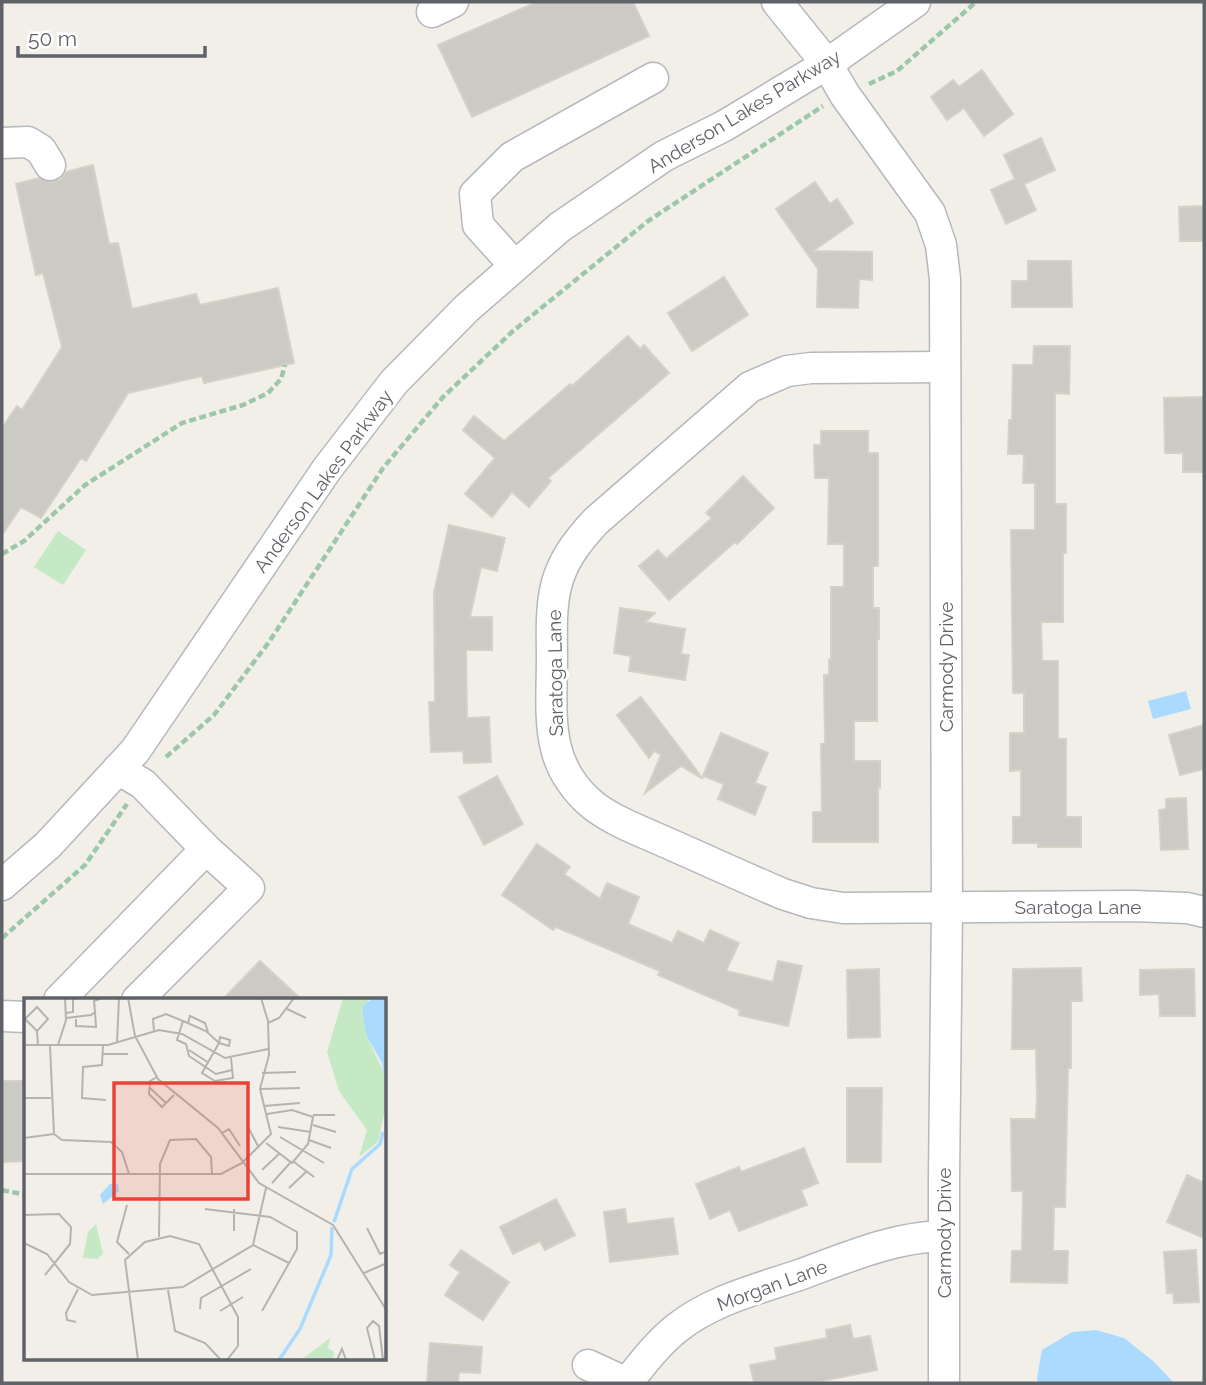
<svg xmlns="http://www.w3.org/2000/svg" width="1206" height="1385" font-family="Raleway,sans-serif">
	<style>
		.green { fill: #c5e8c5 }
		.water { fill: #aadaff }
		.building { fill: #cccac5; stroke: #d6d1c6; stroke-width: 2 }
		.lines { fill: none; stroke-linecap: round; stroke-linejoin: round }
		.minor-casing { stroke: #b5b8bc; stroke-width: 33 }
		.path { stroke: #9cc7a9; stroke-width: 4.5; stroke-dasharray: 7 3.5; stroke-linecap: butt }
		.minor { stroke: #fff; stroke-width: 30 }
		.labels { text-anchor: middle; stroke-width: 6; stroke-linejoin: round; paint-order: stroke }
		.street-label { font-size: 19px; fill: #5f6368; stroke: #fff }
		.inset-river { fill: none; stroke: #aadaff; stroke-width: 3.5 }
		.inset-road { fill: none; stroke: #b3b3b1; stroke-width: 2 }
		.view { fill: #ea4335; fill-opacity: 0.15; stroke: #ea4335; stroke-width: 3.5 }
		.inset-edge { fill: none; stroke: #5f6368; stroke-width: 3.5 }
	</style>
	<rect width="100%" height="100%" fill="#f1efe8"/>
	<!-- green -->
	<path class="green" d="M58,531L86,550L63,585L34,567Z"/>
	<!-- water -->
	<g class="water">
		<path d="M1186,691L1191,709L1153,719L1148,701Z"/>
		<path d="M1096,1330L1124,1338L1153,1361L1174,1383H1038L1037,1378L1042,1350L1072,1332Z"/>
	</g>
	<!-- building -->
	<g class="building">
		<path d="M537,2H633L649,36L472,117L438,45Z"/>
		<path d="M982,70L1013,114L984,136L964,108L947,120L931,97L953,80L959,87Z"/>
		<path d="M1041,138L1055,170L1024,184L1036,210L1006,224L991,190L1015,179L1004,155Z"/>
		<path d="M93,165L109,244L118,243L132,309L196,294L200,305L278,288L294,363L204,383L202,376L128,393L86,461L81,458L41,518L21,507L2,535V428L17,406L22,410L62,347L43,273L36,275L16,184L39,178L51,182L60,180L66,172Z"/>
		<path d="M815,182L830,204L837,199L853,223L813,251L872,252V280L859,279L858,308L817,307L818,269L776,209Z"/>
		<path d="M1204,206V241H1180L1179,207Z"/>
		<path d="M1028,261H1071L1072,307H1012V281H1028Z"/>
		<path d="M724,277L748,315L692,351L668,313Z"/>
		<path d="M628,336L640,349L644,345L669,373L548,478L551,481L529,507L512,492L492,517L465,494L495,458L463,430L474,416L504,441L570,384L572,386Z"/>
		<path d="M1034,346H1070L1069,394L1055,393V504H1066V553H1063V622H1041L1042,661H1058V739H1066V817H1081V847H1038V843H1013V817H1021V770L1010,771V733H1024V693H1013L1011,530H1035V483H1023L1024,454H1008L1009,420H1012L1013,365H1033Z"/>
		<path d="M1204,397V472H1183V453H1165L1164,398Z"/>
		<path d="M821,431H868V453H878V566H873V608H879V639H877V721H854V761H880V788H878V842H813V812H822L821,744H825L824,675H829V660H831V587H844V544H828L829,478H815L814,445H821Z"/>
		<path d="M743,476L774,508L737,544L735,542L669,600L639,566L658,550L666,559L712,518L706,513Z"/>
		<path d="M449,525L505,538L497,571L481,567L470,617H492V650H466L467,718L489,717L491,762L464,763L463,751L431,752L429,702H435L434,592Z"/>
		<path d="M620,608L655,613L645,622L685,629L681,654L689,655L685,680L629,671L631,656L614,653Z"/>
		<path d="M641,697L670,735L703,779L681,766L645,793L661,755L654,751L649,758L617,715Z"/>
		<path d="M1204,725V769L1180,775L1169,735Z"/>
		<path d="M721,733L768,753L755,783L766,787L755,815L718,799L724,784L703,776Z"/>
		<path d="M497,776L523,824L484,845L459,797Z"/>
		<path d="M1186,798L1188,849L1161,850L1159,810L1166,809V799Z"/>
		<path d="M537,844L570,867L564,874L600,899L607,883L639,897L628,924L672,943L678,931L704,943L710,930L739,943L726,971L773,982L778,961L802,966L788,1026L739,1015L740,1010L658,975L660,971L556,927L553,930L502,895Z"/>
		<path d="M260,961L302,1000H222Z"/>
		<path d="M1081,968L1082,1001H1071V1068H1068L1065,1207H1054L1053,1251H1068L1067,1283L1011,1282L1012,1251H1022L1023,1191H1012L1011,1119H1036L1037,1097L1036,1049H1012L1013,969Z"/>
		<path d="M879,969L880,1037L848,1038L847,970Z"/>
		<path d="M1194,969L1195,1016H1160L1159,994L1140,995V970Z"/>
		<path d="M2,1081H26V1161L2,1162Z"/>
		<path d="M847,1088H882L881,1162H847Z"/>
		<path d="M804,1148L818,1183L801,1190L807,1205L739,1231L730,1210L710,1219L696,1184L739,1167L741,1172Z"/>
		<path d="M1187,1175L1204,1183V1238L1167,1222Z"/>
		<path d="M556,1199L575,1235L545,1250L540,1241L513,1254L500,1227Z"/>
		<path d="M625,1209L627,1224L673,1218L678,1254L610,1262L604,1212Z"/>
		<path d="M461,1250L509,1282L483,1320L445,1295L460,1272L450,1265Z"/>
		<path d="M1196,1250L1199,1302L1174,1303L1173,1293H1167L1164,1252Z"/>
		<path d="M850,1325L853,1339L870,1336L877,1370L812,1383H754L750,1365L777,1360L775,1348L827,1338L826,1330Z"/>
		<path d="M430,1343L482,1347L480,1373L459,1372L458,1383H427Z"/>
	</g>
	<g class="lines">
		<defs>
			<g id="minor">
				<path d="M777,2L827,64L845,95L930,213L941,245L945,279L947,908L944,1179V1383"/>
				<path d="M432,12L453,2"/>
				<path d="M2,143L28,142L41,150L50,165"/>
				<path d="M514,265L478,225L475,194L512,157L653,78"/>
				<path d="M945,367L811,368L787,371L750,387L596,521C551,569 551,594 552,657C552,686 549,721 556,748C561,770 576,792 594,806C615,822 641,831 665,842C704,859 743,877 783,894L811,903L843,908L1133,906L1187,908L1204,912"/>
				<path d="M118,769L143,784L206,849L249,888L137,1000"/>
				<path d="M2,885L48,845L135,751L327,469L394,382L467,308L560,227L664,156L724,126L827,64L915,2"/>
				<path d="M59,1000L206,849"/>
				<path d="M2,1016L26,1017"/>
				<path d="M588,1365L627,1383"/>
				<path d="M627,1383C642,1364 658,1343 677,1328C712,1300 758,1289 799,1275C846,1258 893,1237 943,1236"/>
			</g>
		</defs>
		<!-- minor casing -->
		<use href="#minor" class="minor-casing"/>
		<!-- path -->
		<g class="path">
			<path d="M869,84L897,71L976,2"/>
			<path d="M2,554L24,541L85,485L182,423L243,405L268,393L281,379L285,365"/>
			<path d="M166,757L214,715L269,642L383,468L443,397L513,331L648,221L823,106"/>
			<path d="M2,938L85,865L127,804"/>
			<path d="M2,1190L26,1195"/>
		</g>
		<!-- minor -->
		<use href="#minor" class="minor"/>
	</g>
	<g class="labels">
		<!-- street labels -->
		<g class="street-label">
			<text transform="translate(744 111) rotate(-31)" y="7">Anderson Lakes Parkway</text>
			<text transform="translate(323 481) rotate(-54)" y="7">Anderson Lakes Parkway</text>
			<text transform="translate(946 667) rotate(-90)" y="7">Carmody Drive</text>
			<text transform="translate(555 673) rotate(-91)" y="7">Saratoga Lane</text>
			<text x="1078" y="914">Saratoga Lane</text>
			<text transform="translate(944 1233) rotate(-90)" y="7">Carmody Drive</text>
			<text transform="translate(772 1285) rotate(-20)" y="7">Morgan Lane</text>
		</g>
	</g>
	<!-- overview -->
	<g transform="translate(24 998)">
		<rect width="362" height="362" fill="#f1efe8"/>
		<path d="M319,0H349L344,2L343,39L362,79V107L354,144L335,159L343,132L315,93L303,54ZM72,226L79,256L73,261L59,260L64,234ZM306,340L304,350L310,354L309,362H277Z" fill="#c5e8c5"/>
		<path d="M349,0H362V91L358,65L343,39L339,19V8ZM86,186H94L95,193L79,206L76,197Z" fill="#aadaff"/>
		<path class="inset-river" d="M310,224L328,171L356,146L359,134M255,362L276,331L307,257L308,229"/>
		<path class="inset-road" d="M104,0L111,38L134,81L194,130L235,185L309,227L363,313M263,11L282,20M42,15L49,14V0M42,20L67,17L71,14L70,3L78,0M52,21V28L72,29L71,14M159,23L182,33L195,45L178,75L191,83L209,80L207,60M164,25L166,18L181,25L184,34M244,25L255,20L270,0M13,33L1,21L13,9L24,21L13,33L14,47M130,33L129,21L142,16L159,23L153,42L162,46L165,58L192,76L208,72M196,39L206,42L205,48L195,45ZM93,45L95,0M0,47H84L135,32L158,36L201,60L244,51M34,47L42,22L41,0M79,47L78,67L59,69L58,100L82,102M26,48L30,136L38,142L87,144L98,154L105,176M165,52L185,65M78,56H104M238,75L272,74M133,79L126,83L125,96L138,109L150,97M126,90L142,105M236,91L276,90M0,100H27M240,108L276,105M289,117H311M223,127L235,150M289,127L312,134M254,129L287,134M198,135L205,131L216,148M256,139L300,165M0,140L30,136M285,142L307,150M242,145L268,165L284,146L289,119L268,112L243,116M270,164L290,179M238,172L255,156M0,176H197L218,165L247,136L236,91L245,57L244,23L237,0M248,185L266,165M265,190L282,174M103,207L93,244L105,256M181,211L246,219L273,234V251L238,313M0,217L35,216L47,229L46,246L21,277M343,230L356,256L363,253M210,233V211M135,239L136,166L146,142L172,141L187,159L188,176M0,245L23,256L45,284L68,297L159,289L229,247L242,190M229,247L265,265M340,275L363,265M144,292L151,333L181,345L197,362M176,311L177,300L227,271M196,313L219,299M52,324L43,322L42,315L54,291M114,362L101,262L121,244L146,238L175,246L214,319V348L203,362M313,362L318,351L322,362M351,362L343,330L349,323L355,328L359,362"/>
		<path class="view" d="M90,85H224V201H90Z"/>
		<rect width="362" height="362" class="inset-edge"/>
	</g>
	<!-- border -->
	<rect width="1206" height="1385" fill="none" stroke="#5f6368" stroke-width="7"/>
	<!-- scale -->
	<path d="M18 46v10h187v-10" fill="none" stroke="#5f6368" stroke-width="3.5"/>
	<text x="28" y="46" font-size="21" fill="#5f6368" stroke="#ffffff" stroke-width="5" paint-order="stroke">50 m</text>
</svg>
